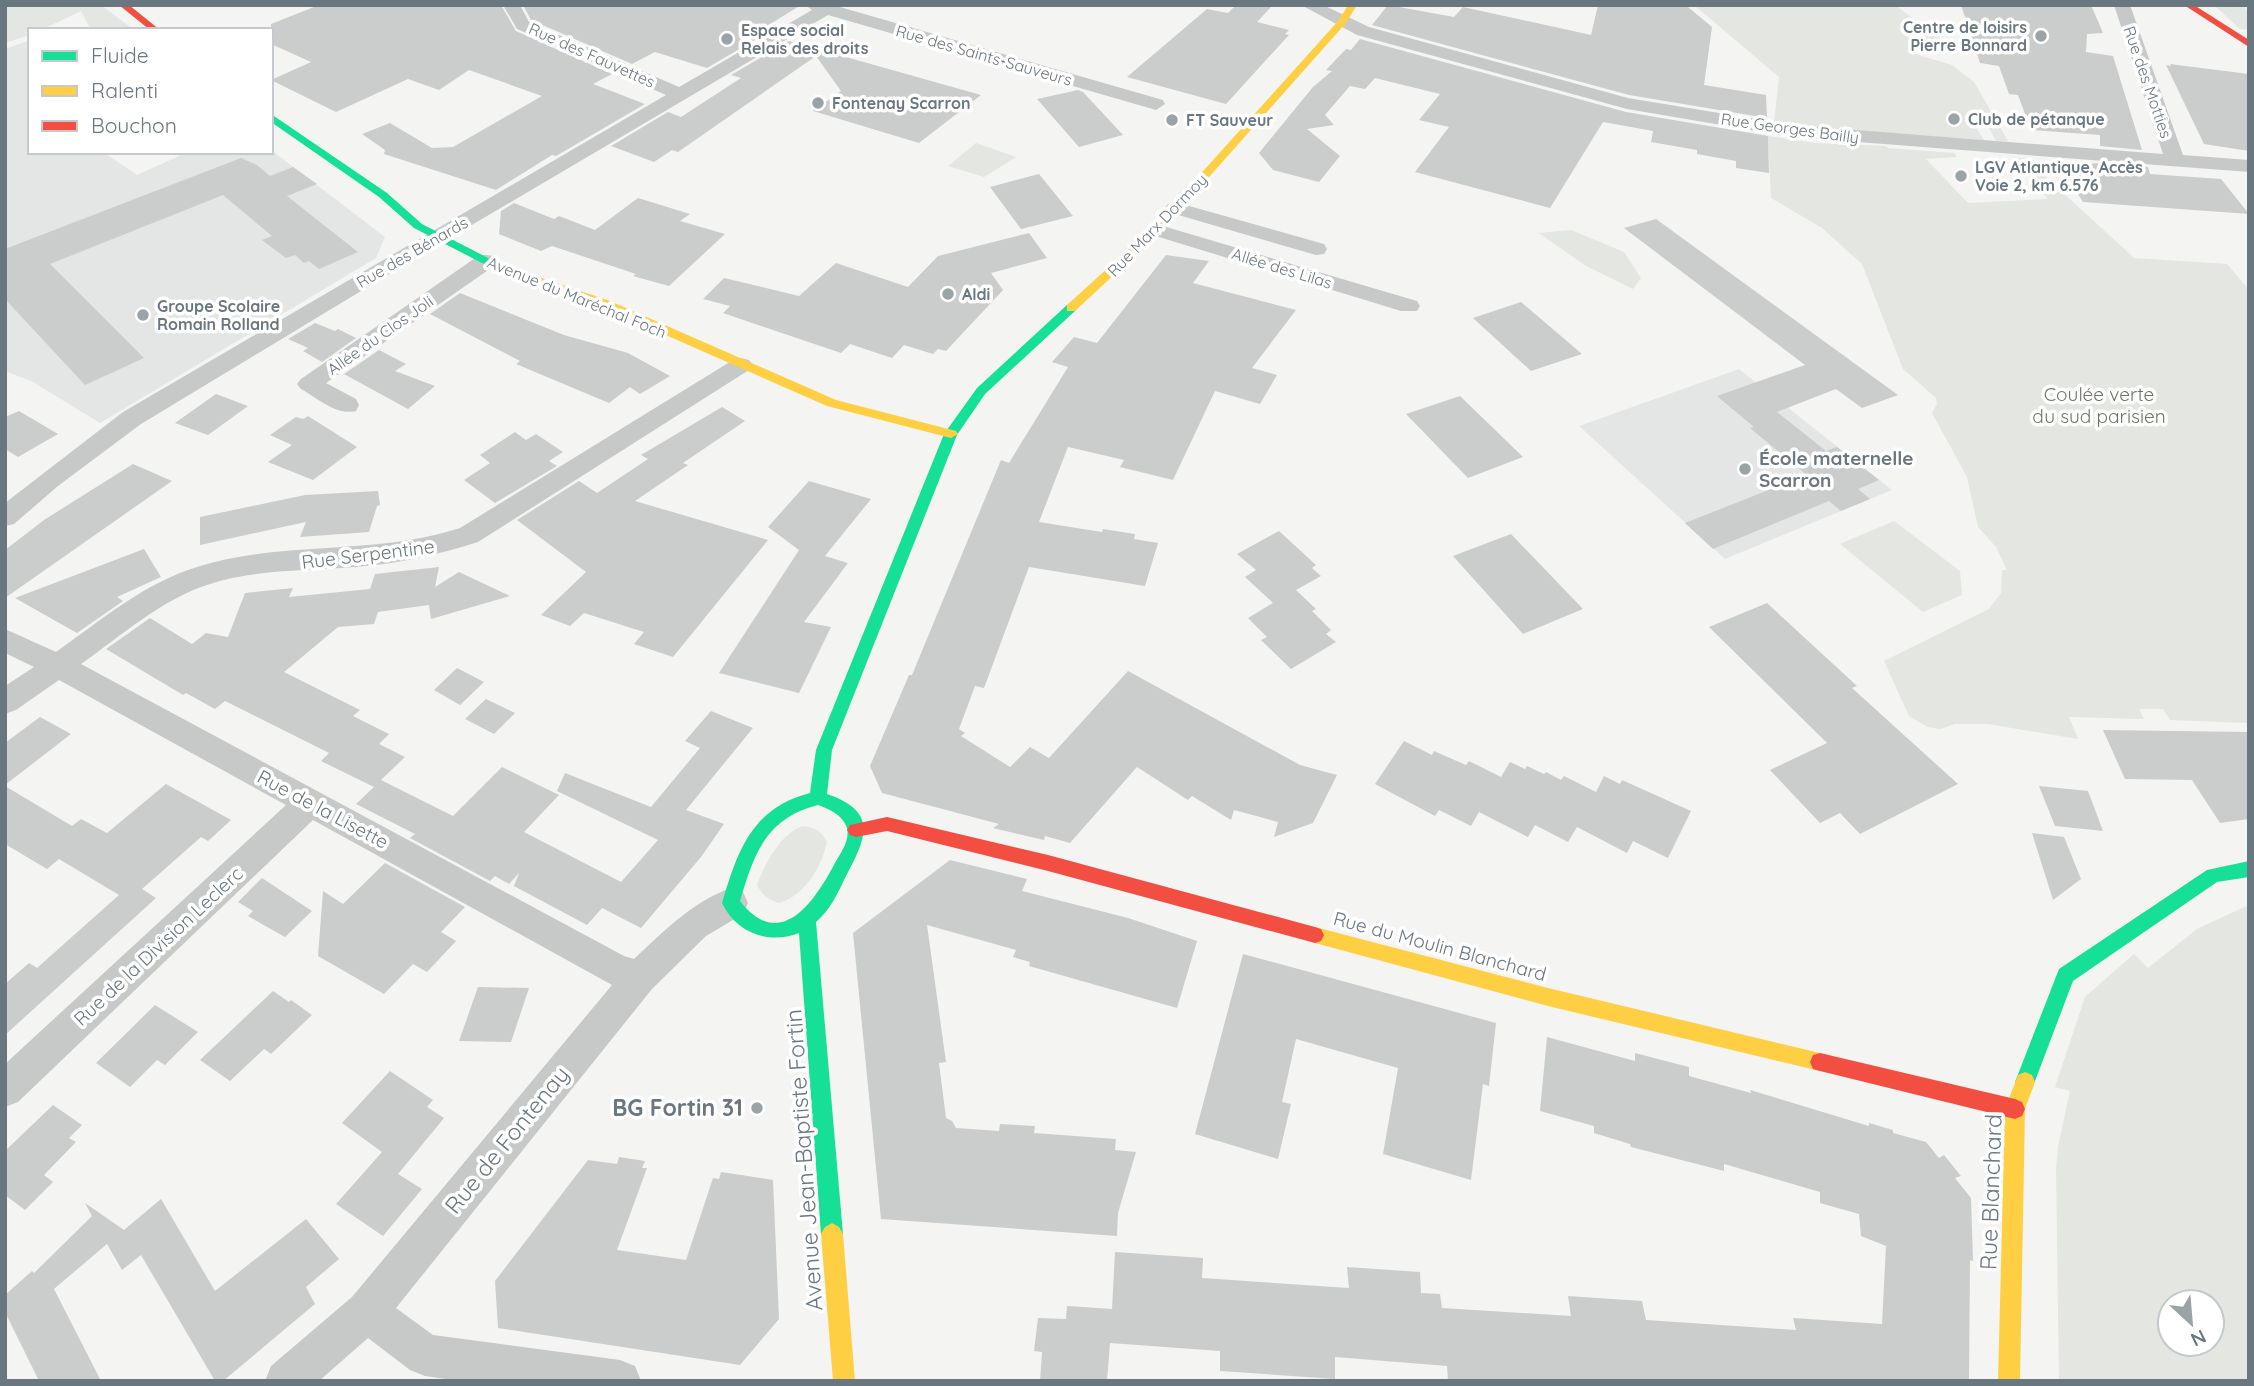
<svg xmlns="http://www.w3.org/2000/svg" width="2254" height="1386" font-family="Quicksand,sans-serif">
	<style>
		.built { fill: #e4e6e6 }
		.green { fill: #e3e6e1; fill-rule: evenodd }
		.building { fill: #cbcccc }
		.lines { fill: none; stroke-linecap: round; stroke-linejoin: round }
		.street { fill: #c7c9c9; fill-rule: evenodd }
		.fast { fill: #16e098; fill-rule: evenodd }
		.slow { fill: #ffcf43; fill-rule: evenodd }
		.jam { fill: #f24e42; fill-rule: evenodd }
		.poi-dot { fill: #99a3a8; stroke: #fff; stroke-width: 2.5 }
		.labels { text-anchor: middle; stroke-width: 7; stroke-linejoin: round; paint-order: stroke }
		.far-poi-label { font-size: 16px; font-weight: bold; fill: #687780; stroke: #fff; text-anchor: start }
		.far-street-label { font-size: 16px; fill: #687780; stroke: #fff }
		.park-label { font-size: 19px; fill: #6b7866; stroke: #fff }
		.poi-label { font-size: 19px; font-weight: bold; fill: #687780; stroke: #fff; text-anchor: start }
		.street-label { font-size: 19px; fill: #687780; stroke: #fff }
		.near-poi-label { font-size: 23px; font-weight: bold; fill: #687780; stroke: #fff; text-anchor: end }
		.near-street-label { font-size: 23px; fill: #687780; stroke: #fff }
	</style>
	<rect width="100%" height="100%" fill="#f4f4f3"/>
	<!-- built -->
	<g class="built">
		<path d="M30,40V152H103L137,175L188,152H271V150L385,237L376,258L100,423L33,382L5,371V49Z"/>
		<path d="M1739,369L1892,490L1725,559L1579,426Z"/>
	</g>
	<!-- green -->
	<g class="green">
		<path d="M5,5H101L134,30H91L81,11L41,30H30V35L5,43Z"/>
		<path d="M1694,5H1895L1949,45L1905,51L1952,65L1974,82L2008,141H1996L1982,115L1967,114L1984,140L1813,128L1774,122L1779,77Z"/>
		<path d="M2214,5H2243L2249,14V30L2240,29Z"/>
		<path d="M1768,136L1815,143L1886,146L1888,148L1954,153L1957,157L1926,159L1968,203L2048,199L2012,157L2029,159L2034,166L2134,258L2227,264L2249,290V723L2170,720L2163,709H2139L2144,719L2069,717L2078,739L1988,724H1955L1940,729L1928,727L1909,716L1884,661L1989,609L2001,593L2002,570H2007L1996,547L1978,527L1967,477L1932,413L1937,404L1936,398L1903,369L1862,264L1822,228L1771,198Z"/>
		<path d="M976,143L1016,157L984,177L948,166Z"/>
		<path d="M1571,230L1624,252L1641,278L1633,289L1586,266L1539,233Z"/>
		<path d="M1894,521L1960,571L1962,595L1923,612L1840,544Z"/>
		<path d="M802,826C815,827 821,831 827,842C821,868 805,895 779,903C767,899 763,896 757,885C765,863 780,835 802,826Z"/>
		<path d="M2249,905V1381H2059L2056,1169L2058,1147L2070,1091L2055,1087L2085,997L2134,954L2148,968L2197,929ZM2170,1302H2212V1344H2170Z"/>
	</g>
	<!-- building -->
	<g class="building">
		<path d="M319,5H501L516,31L612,74L593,84L645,104L556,156L552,155L496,190L384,154L385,150L362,134L390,123L432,148L453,147L542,96L469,70L439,90L408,79L336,112L271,80L311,62L271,44V24Z"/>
		<path d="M523,5H801L757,32L765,34L707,68L655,52L632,64L531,20Z"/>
		<path d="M1236,5H1273L1257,22L1289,30L1285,34L1289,35L1226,104L1127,77L1207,9L1228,13Z"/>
		<path d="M1388,5L1454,17L1463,7L1591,35L1598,5L1688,7L1712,27L1704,85L1766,95L1767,118L1629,95L1372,25Z"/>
		<path d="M1961,5H2091L2103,33L2087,34L2086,52L2113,56L2142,150L2100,146V135L2031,130L2018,95L2009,94L1999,66L1980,63Z"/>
		<path d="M1360,39L1626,112L1768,136L1769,173L1736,168V161L1697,154V150L1651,142L1653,131L1603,122L1550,208L1415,172L1449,127L1419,120L1440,94L1375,78L1365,89L1350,86L1325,115L1334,125L1307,129L1340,156L1319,182L1273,170L1259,153L1313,87L1332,71L1326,70L1346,49L1351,50Z"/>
		<path d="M789,41L981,95L919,143L813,111L841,91L816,56L678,152L672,150L654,162L611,146L668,112L681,117L741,78L731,75Z"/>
		<path d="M2170,64L2249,74V151L2204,144L2166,65L2171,66Z"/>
		<path d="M1078,90L1083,92L1123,135L1079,147L1037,99Z"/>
		<path d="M241,158L257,165L270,176L293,167L317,184L287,196L358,252L319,269L309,261L304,263L295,255L286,258L262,240L272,236L223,195L50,264L144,358L85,385L5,299V249Z"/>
		<path d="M2100,163L2148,167L2150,174L2221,179L2249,214L2083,202L2060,166Z"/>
		<path d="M1039,174L1073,216L1021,229L990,187Z"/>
		<path d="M638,198L690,214L680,221L725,234L669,286L633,276L636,274L552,246L541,251L499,234L501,211L514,203L554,219L559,216L595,230Z"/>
		<path d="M1656,219L1898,395L1862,408L1836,389L1777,412L1826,451L1837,447L1879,480L1858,489L1870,499L1841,511L1829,501L1713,549L1685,523L1807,475L1750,428L1754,427L1717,396L1805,365L1624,228Z"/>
		<path d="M1029,233L1047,258L991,273L1003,290L946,351L938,349L933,354L904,345L892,358L850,344L841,353L723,313L730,306L703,299L724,278L799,296L836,263L908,287L938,256Z"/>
		<path d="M1166,255L1209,261L1193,283L1296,310L1252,368L1277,375L1260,404L1215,391L1173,480L1120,467L1124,460L1068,447L1039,522L1102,532L1103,529L1135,534L1134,539L1158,543L1145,586L1029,567L984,688L975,686L959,729L965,733L961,736L1010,767L1030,747L1049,758L1128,671L1300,765L1337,775L1313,823L1274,837L1278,822L1234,810L1231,820L1192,796L1188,800L1137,767L1070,843L1045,836L1044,840L993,828L999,824L882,793L870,766L909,675H912L1001,460L1009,463L1068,367L1052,362L1074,337L1097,343Z"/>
		<path d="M460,293L564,335L628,353L670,376L640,394L630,387L609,403L516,364L520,361L430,314Z"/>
		<path d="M1521,302L1582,354L1531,371L1473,318Z"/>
		<path d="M315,323L335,331L338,329L356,338L322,362L303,351L308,348L288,339Z"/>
		<path d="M379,350L406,364L395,371L435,386L408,409L344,374Z"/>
		<path d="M216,394L248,406L208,435L175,423Z"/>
		<path d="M1460,396L1523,457L1468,478L1406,414Z"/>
		<path d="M722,407L745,421L683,463L688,465L635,501L768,540L673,657L634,644L644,632L584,613L570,626L541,615L586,572L517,520L579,481L597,493L648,459L641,455Z"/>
		<path d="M19,411L58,434L18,457L5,449V417Z"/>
		<path d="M308,416L357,447L313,480L268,462L292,445L270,435L296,417L303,419Z"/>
		<path d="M515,432L526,440L536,434L563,452L549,461L557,466L495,503L464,480L490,463L480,455Z"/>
		<path d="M133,464L172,481L5,598V550L44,520Z"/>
		<path d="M809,481L871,499L825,556L848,563L804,622L831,627L799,693L719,673L799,550L768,527Z"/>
		<path d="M378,491L380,505L377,506L369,532L300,537L306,522L200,545V517L305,495Z"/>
		<path d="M1279,531L1316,565L1312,568L1321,576L1296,590L1316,609L1312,611L1331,630L1326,634L1336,642L1291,669L1261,640L1267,637L1248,618L1273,603L1245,577L1256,570L1237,554Z"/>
		<path d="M1511,534L1583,609L1523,634L1453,556Z"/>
		<path d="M144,549L161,577L117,597L123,601L77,633L15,598Z"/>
		<path d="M439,567L435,587L459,572L510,596L431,619L429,605L378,612L374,624L338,627L284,672L360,710L353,716L389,734L379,744L405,757L381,780L453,816L502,767L559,795L524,832L621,882L658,840L557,791L565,773L651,807L700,748L685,741L711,711L753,728L686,810L724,824L701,857L641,928L602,908L587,925L514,886L519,873L509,884L495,876L490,881L410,838L415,834L356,804L374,787L321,761L329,753L225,701L215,709L186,693L183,695L106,649L150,618L192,644L206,633L228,637L245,593L293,588L289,597L370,589L375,574Z"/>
		<path d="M1767,603L1857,686L1852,688L1958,784L1860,834L1840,813L1820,823L1770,770L1827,743L1709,627Z"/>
		<path d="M457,668L484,682L460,705L434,690Z"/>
		<path d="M486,699L515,713L494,734L465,719Z"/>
		<path d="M40,717L71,734L5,785V743Z"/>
		<path d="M2103,730L2249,732V819L2220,823L2192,780L2125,779Z"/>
		<path d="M1404,741L1432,755L1434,751L1466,765L1469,761L1501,777L1510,762L1525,769L1527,766L1544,774L1546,772L1561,780L1564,776L1596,792L1604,776L1620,784L1622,780L1691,811L1668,858L1633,841L1627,853L1577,827L1568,842L1535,825L1528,837L1479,812L1471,826L1439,810L1435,816L1375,784Z"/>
		<path d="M166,784L231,820L208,841L201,837L142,889L156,898L5,1035V984L29,963L37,968L119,895L59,859L47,869L5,844V786L72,826L81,819L107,833Z"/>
		<path d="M2039,786L2088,791L2103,831L2055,826Z"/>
		<path d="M2032,833L2064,837L2081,879L2053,900Z"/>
		<path d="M950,860L1027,879L1022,891L1128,918L1197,941L1177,1008L1029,966L1030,962L1013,957L1016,950L927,925L946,1062L939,1063L946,1118L952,1121L956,1128L999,1131L1000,1124L1035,1126L1034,1133L1116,1139L1115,1150L1136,1152L1118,1213L1117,1236L881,1219L853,933Z"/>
		<path d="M385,863L465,907L441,932L456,941L427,972L413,964L384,994L318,956L323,891L343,904Z"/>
		<path d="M262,878L312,911L285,937L248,916L253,911L238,902Z"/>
		<path d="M1243,954L1496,1023L1489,1086L1483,1084L1471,1180L1383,1154L1398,1068L1296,1039L1282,1102L1291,1104L1278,1159L1195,1134Z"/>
		<path d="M478,987L529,988L511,1042L459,1041Z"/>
		<path d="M273,991L289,1002L291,1000L312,1015L271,1054L264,1049L230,1081L200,1060Z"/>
		<path d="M155,1005L198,1032L165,1065L157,1060L130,1087L96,1063Z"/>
		<path d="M1547,1037L1635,1061V1053L1689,1067V1076L1751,1093L1750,1090L1869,1126V1123L1893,1130V1133L1926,1142L1939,1158L1944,1155L1961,1176L1955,1178L1971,1198L1973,1261L1970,1260L1969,1381H1448L1447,1366L1335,1357V1379L1220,1371V1351L1110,1343L1107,1381H1040L1042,1352L1034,1351L1038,1318L1066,1319L1067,1306L1112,1309L1115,1252L1203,1258L1202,1278L1349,1288L1347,1267L1420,1272L1421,1293L1440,1294L1442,1308L1571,1316L1568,1296L1642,1301L1646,1320L1796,1330L1793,1318L1882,1324L1886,1246L1861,1236L1859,1214L1820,1203V1192L1724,1164V1171L1631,1147L1630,1144L1594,1133V1126L1540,1111Z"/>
		<path d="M390,1071L433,1100L427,1107L444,1118L398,1174L422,1189L383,1236L336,1204L382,1152L342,1123Z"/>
		<path d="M53,1105L82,1125L69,1138L76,1142L44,1175L53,1182L25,1210L5,1195V1151Z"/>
		<path d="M619,1157L645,1161L642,1168H647L617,1250L686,1260L713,1178L719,1179L721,1172L773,1180L779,1319L740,1365L498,1328L495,1281L588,1160L617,1164Z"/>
		<path d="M161,1199L215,1291L306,1219L339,1259L306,1287L315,1304L223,1381H215L141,1255L122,1270L107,1244L54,1289L101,1381H39L5,1312V1295L32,1271L34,1273L92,1216L85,1203L124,1230Z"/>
	</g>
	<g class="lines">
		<!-- street -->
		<g class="street">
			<path d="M503,5H520L529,22L679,87L812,10L805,5H841L840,7L1163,100L1165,104L1156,110L1149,108L828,15L409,262L141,424L58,486L14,524L5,526V503L123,412L666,95L517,29Z"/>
			<path d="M1301,5H1323L1369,27L1628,98L1792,125L2163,154L2114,5H2130L2183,155L2249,160V172L1792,137L1627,109L1357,35Z"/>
			<path d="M1175,202L1324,244L1327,249L1324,254L1316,255L1168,212L1165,208L1168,204Z"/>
			<path d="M1156,224L1417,301L1420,306L1417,311H1401L1149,234L1146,230L1149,226Z"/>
			<path d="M486,255L494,256L497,261L494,266L326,383L356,399L359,405L356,411C337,416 317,398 301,389L297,384L301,379L478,256Z"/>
			<path d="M741,358L749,360L753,365L749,370L478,542C437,555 397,564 354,567C306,571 253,569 207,585C161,600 121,636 81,664L624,956L634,959C664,931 692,902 731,888L743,892L748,903L743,914L706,936L652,989L396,1308L433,1335L620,1360L635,1366L641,1381H459L425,1376L410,1370L368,1338L319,1381H265L271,1366L352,1297L612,985L313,820L18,1102L5,1107V1064L286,805L59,680L16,710L5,714V686L34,667L5,653V629L56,652C100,621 144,583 197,567C282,540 374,556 460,528L733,360Z"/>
		</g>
		<!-- fast -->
		<g class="fast">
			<path d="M271,114L387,193L422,224L490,259L530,275L524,278L482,263L414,228L379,197L271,122Z"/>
			<path d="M1071,304L1077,308L1075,311L985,394L957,435L832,750L827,794C879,812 866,838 846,876C838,893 830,910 816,922L843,1234L839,1241L832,1245L825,1241L821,1234L799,933C769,945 736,933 722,903C738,850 752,808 810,793L816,750L944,434L977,388L1067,305ZM818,805C829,809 843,815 847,828C850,841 841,852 835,863C816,899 781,954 740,901C754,854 766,818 818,805Z"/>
			<path d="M2249,861V877L2217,882L2073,981L2032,1089L2025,1092L2018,1089L2015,1082L2059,969L2207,870Z"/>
		</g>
		<!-- slow -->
		<g class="slow">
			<path d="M1348,5H1357L1346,23L1160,232L1075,311H1067V305L1152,228L1339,20Z"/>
			<path d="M524,272L610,301L836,400L956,431L958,434L951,438L827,406L602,307L520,277V273Z"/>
			<path d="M1315,927L1548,988L1820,1053L1827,1055L1830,1062L1827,1069L1820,1071L1548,1006L1315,943L1309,941L1306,935L1309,929Z"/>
			<path d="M2025,1072L2032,1075L2035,1082L2025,1109L2020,1381H1998L2005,1109L2018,1075Z"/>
			<path d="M832,1223L839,1227L843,1234L855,1381H833L821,1234L825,1227Z"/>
		</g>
		<!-- jam -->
		<g class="jam">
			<path d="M119,5H129L160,30H150Z"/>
			<path d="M2184,5H2194L2249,40V47Z"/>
			<path d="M887,817L1048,855L1315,927L1321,929L1324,935L1321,941L1315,943L1048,871L887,831L856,837L850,835L847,830L850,825Z"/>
			<path d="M1820,1053L2015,1099L2022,1102L2025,1109L2022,1116L2015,1119L1820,1071L1813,1069L1810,1062L1813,1055Z"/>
		</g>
	</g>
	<!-- markers -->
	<g class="poi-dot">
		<circle cx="2041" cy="36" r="7"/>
		<circle cx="727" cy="39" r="7"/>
		<circle cx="818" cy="103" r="7"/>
		<circle cx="1954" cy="119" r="7"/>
		<circle cx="1172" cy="120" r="7"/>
		<circle cx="1961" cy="176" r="7"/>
		<circle cx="948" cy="294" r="7"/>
		<circle cx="143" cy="315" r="7"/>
		<circle cx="1745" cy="469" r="7"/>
		<circle cx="757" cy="1108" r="7"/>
	</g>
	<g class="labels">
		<!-- far-poi labels -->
		<g class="far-poi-label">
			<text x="2027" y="33" text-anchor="end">Centre de loisirs<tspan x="2027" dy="18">Pierre Bonnard</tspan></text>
			<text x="741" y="36">Espace social<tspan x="741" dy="18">Relais des droits</tspan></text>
			<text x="832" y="109">Fontenay Scarron</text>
			<text x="1968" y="125">Club de pétanque</text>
			<text x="1186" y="126">FT Sauveur</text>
			<text x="1975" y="173">LGV Atlantique, Accès<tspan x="1975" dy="18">Voie 2, km 6.576</tspan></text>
			<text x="962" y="300">Aldi</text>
			<text x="157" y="312">Groupe Scolaire<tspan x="157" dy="18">Romain Rolland</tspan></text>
		</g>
		<!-- far-street labels -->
		<g class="far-street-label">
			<text transform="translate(592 55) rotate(24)" y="6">Rue des Fauvettes</text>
			<text transform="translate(984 55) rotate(16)" y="6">Rue des Saints-Sauveurs</text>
			<text transform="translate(2148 82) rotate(71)" y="6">Rue des Motties</text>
			<text transform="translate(1790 128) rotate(8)" y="6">Rue Georges Bailly</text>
			<text transform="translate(1157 225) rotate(-46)" y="6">Rue Marx Dormoy</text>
			<text transform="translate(412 252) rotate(-30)" y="6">Rue des Bénards</text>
			<text transform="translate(1282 268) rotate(17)" y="6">Allée des Lilas</text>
			<text transform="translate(577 297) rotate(22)" y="6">Avenue du Maréchal Foch</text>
			<text transform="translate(380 335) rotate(-35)" y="6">Allée du Clos Joli</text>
		</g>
		<!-- park labels -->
		<g class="park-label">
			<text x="2099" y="401">Coulée verte<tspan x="2099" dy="22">du sud parisien</tspan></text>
		</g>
		<!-- poi labels -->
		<g class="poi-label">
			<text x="1759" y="465">École maternelle<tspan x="1759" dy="22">Scarron</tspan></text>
		</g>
		<!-- street labels -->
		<g class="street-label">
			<text transform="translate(368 554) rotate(-7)" y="7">Rue Serpentine</text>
			<text transform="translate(323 809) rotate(28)" y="7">Rue de la Lisette</text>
			<text transform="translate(158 946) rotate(-43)" y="7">Rue de la Division Leclerc</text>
			<text transform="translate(1440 946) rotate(15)" y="7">Rue du Moulin Blanchard</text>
		</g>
		<!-- near-poi labels -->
		<g class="near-poi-label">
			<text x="743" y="1116">BG Fortin 31</text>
		</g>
		<!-- near-street labels -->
		<g class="near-street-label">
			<text transform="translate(507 1140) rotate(-51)" y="8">Rue de Fontenay</text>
			<text transform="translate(804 1160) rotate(-94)" y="8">Avenue Jean-Baptiste Fortin</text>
			<text transform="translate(1991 1192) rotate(-88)" y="8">Rue Blanchard</text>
		</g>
	</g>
	<!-- border -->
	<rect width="2254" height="1386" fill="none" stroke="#687780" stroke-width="14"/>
	<!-- legend -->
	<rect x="28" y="28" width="245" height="126" fill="#ffffff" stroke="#c3c9cc" stroke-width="2"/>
	<rect x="42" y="51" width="35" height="10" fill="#16e098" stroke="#c3c9cc" stroke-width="2"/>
	<text x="91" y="63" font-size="21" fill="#687780">Fluide</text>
	<rect x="42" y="86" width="35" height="10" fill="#ffcf43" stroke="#c3c9cc" stroke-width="2"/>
	<text x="91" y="98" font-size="21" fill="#687780">Ralenti</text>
	<rect x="42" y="121" width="35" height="10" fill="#f24e42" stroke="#c3c9cc" stroke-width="2"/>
	<text x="91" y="133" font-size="21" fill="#687780">Bouchon</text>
	<!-- north arrow -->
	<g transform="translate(2191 1323) rotate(154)"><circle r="33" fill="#ffffff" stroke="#c3c9cc" stroke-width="2"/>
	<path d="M0-5L12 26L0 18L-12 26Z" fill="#99a3a8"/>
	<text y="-10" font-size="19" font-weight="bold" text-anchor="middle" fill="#687780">N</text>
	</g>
</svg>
